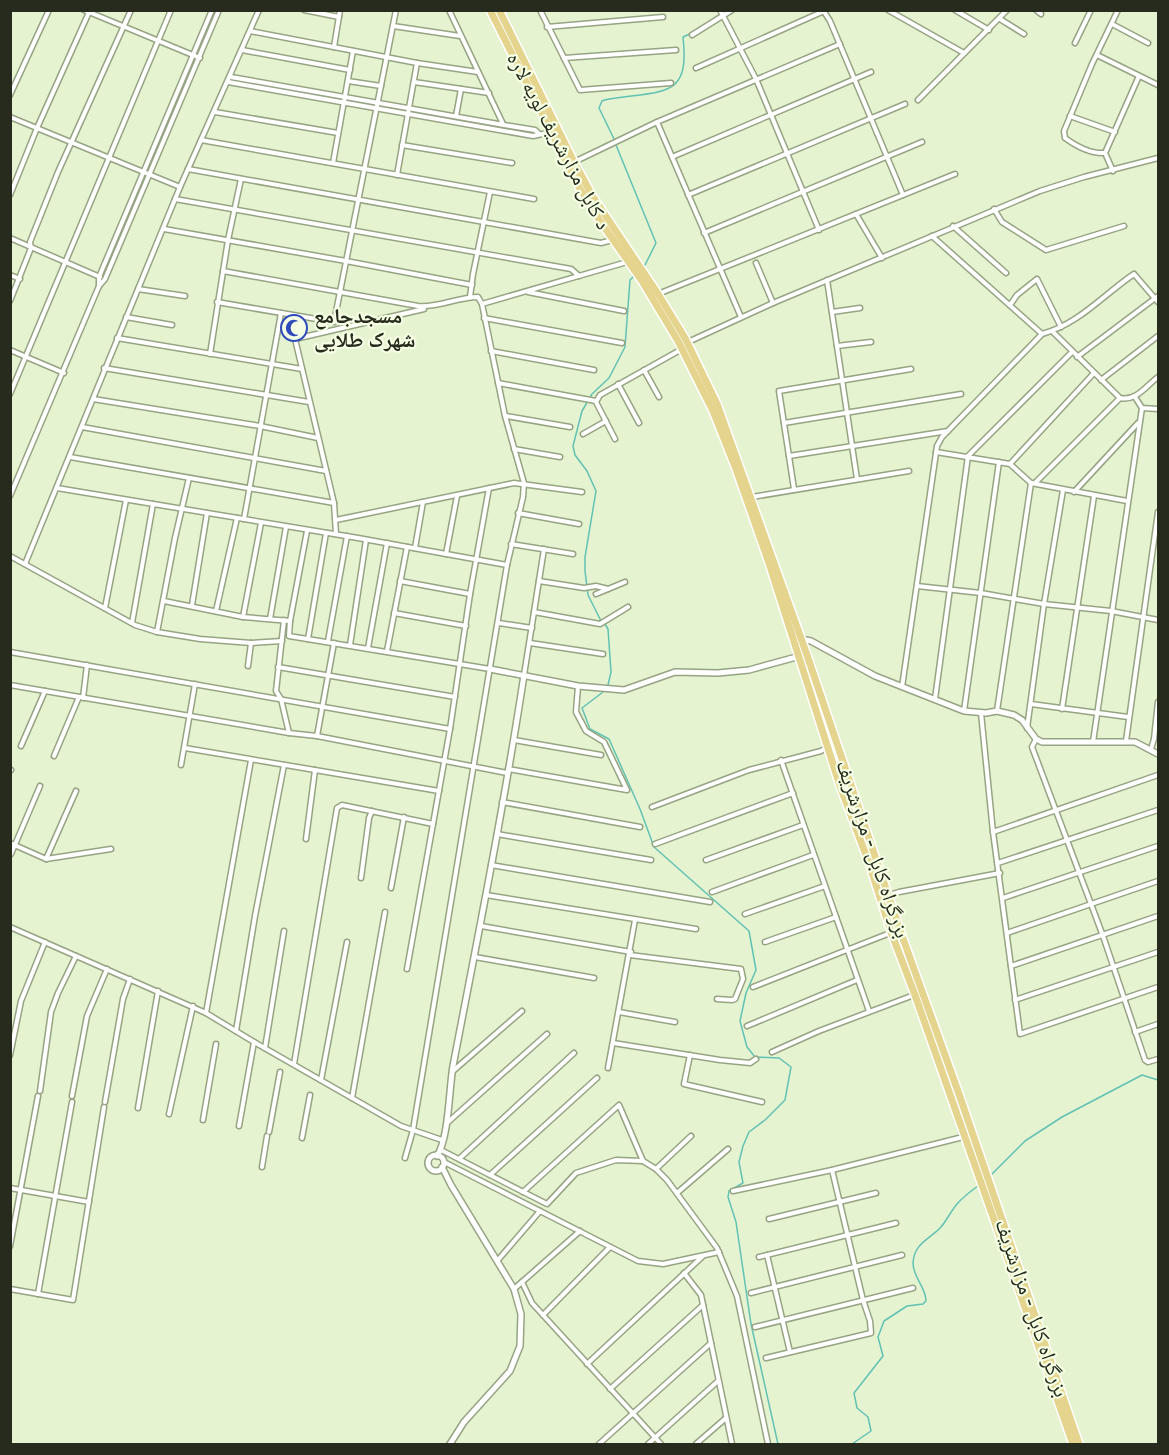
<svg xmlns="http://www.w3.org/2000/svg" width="1169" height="1455" font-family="'IBM Plex Sans','Noto Naskh Arabic',sans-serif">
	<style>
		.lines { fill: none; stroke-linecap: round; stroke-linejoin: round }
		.stream { stroke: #61c2b3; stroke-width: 1.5 }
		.minor-casing { stroke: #97a484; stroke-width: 7 }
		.tertiary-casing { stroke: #97a484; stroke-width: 8 }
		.trunk-casing { stroke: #fff; stroke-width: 10 }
		.minor { stroke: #fff; stroke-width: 4 }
		.tertiary { stroke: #fff; stroke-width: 5 }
		.trunk { stroke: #e4d48e; stroke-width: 7 }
		.labels { text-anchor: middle; stroke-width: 4.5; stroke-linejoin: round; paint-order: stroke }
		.street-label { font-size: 21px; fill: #262b1e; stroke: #f4ffe3 }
		.poi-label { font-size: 21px; font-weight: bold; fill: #262b1e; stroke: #f4ffe3; text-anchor: start }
	</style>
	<rect width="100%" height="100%" fill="#e5f3d0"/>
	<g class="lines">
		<!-- stream -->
		<g class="stream">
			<path d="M696,31L717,16"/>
			<path d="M615,141L599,108L602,101C608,98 617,98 624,97C671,91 689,92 683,37L692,33"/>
			<path d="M616,145L656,243L644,267"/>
			<path d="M601,621L588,595L585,571V557L596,491L587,471L575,455L573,446L582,411L592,394L609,378L625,347L630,280L634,276"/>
			<path d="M605,624L608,629L611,672L608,685"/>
			<path d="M603,692L582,708L590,729L609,739L640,809L654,847L749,931L756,970L746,993L740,1021L747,1047L755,1057L779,1058L791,1067L785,1100L765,1120L749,1132L743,1146L739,1162L743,1183L729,1191L728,1197L736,1222L751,1324L778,1444"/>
			<path d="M991,1175L1025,1141L1062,1117L1142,1075L1158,1080"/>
			<path d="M852,1444L871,1431L868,1417L857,1408L854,1393L883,1356L878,1337L884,1321L907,1306L923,1304L926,1301C926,1287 913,1278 913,1263C914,1243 930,1239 941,1227C947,1220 951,1211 957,1204C963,1197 971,1191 978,1186"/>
		</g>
		<defs>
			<g id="minor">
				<path d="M84,10L200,58"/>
				<path d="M304,10L339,17"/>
				<path d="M449,10L503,124"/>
				<path d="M540,10L580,90L671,83"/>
				<path d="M720,10L756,79L819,230"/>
				<path d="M823,10L830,21L903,195"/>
				<path d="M888,10L964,53"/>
				<path d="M955,10L989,30"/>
				<path d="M1036,10L1041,14"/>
				<path d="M1000,19L1024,34"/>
				<path d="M1112,24L1148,43"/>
				<path d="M393,26L460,36"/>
				<path d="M547,27L663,17"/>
				<path d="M250,31L417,63L478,72"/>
				<path d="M692,35L732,10"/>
				<path d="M1075,43L1091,10"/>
				<path d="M334,47L340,10"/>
				<path d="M242,50L350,70"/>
				<path d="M1097,55L1158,85"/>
				<path d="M564,58L676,50"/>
				<path d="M696,68L824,11"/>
				<path d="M231,77L504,125L535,130L539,134"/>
				<path d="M348,81L381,86"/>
				<path d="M228,82L533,136L552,132"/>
				<path d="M414,82L489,93"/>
				<path d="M10,95L49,10"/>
				<path d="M918,100L1007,10"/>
				<path d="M215,112L338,133"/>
				<path d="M456,116L461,89"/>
				<path d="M1070,116L1115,132"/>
				<path d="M10,117L180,187"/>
				<path d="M657,122L741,317"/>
				<path d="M201,140L534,199"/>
				<path d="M402,145L512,163"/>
				<path d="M1105,153L1139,76"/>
				<path d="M672,157L871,72"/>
				<path d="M574,162L657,122L840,44"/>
				<path d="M333,163L353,51"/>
				<path d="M188,169L601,243L612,240"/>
				<path d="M1113,171L1105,153C1091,154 1076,146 1065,138L1064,131L1092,64L1118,10"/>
				<path d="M397,175L417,63"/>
				<path d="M10,195L37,128L90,10"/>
				<path d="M688,195L905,104"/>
				<path d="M175,199L571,269L579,276"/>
				<path d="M994,209L1002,222L1046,250L1124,226"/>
				<path d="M856,214L882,258"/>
				<path d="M953,226L1006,273"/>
				<path d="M164,229L346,261L472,285"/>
				<path d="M704,233L922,142"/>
				<path d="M932,236L1042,334"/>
				<path d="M10,238L100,277"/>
				<path d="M756,263L773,303"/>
				<path d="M223,271L418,306C439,308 457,297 478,297L482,304L505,416L524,483L523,497L507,565L413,1130L405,1158"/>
				<path d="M10,275L20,279"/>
				<path d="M827,280L857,479"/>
				<path d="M99,286V277L212,10"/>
				<path d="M138,289L185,296"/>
				<path d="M528,292L624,311"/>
				<path d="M658,294L955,174"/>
				<path d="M470,297L473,274L490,192"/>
				<path d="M10,301L31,248L30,242L58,172L131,10"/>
				<path d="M217,302L334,322L396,10"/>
				<path d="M482,304L627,262"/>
				<path d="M1010,305L1017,295L1037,279L1061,327"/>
				<path d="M832,312L860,308"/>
				<path d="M126,317L172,325"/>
				<path d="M484,318L622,343"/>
				<path d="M1052,331L1120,398C1136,402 1147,385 1158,377"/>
				<path d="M117,338L302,369"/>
				<path d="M688,342L773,303L1040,191L1084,177L1158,158"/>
				<path d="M837,346L871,342"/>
				<path d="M10,350L64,373"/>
				<path d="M491,351L594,370"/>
				<path d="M210,354L228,240L241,179"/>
				<path d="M1077,357L1158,296"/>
				<path d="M104,368L309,402"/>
				<path d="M644,370L659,397"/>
				<path d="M1101,380L1158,336"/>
				<path d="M498,383L596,401"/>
				<path d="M618,384L639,423"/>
				<path d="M10,394L171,10"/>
				<path d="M1135,397L1142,408L1158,409"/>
				<path d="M93,399L260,426L318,438"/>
				<path d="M506,416L570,427"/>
				<path d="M784,423L961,394"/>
				<path d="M82,427L326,471"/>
				<path d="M583,434L606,421"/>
				<path d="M615,439L596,402L600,395L682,349"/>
				<path d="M514,449L560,457"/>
				<path d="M936,452L1010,464L1031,483L1127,501"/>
				<path d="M789,456L948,431"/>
				<path d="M70,457L334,503"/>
				<path d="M1010,464L1094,373"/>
				<path d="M1035,483L1120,398"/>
				<path d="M57,488L358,538L507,565"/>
				<path d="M794,489L779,391L911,369"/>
				<path d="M1074,492L1138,423"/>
				<path d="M10,496L99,286L105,279L219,10"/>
				<path d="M752,497L909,471"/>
				<path d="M518,513L579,524"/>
				<path d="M244,519L281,313"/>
				<path d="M336,520L514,483L582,492"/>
				<path d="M307,531L290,621L289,636L490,669"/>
				<path d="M336,534L334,503L295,339L424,309"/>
				<path d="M511,544L573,554"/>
				<path d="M415,548L423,502"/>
				<path d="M446,554L457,496"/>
				<path d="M10,556L135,625L157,632L200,639L251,643L282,641"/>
				<path d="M25,564L180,187L259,10"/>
				<path d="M400,581L470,594"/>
				<path d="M539,581L584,588L596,586L608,589"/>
				<path d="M917,586L981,593L1044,604L1111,611L1158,620"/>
				<path d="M596,594L625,582"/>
				<path d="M164,601L243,617L290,621"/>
				<path d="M192,605L207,513"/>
				<path d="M105,608L126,500"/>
				<path d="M216,611L237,518"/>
				<path d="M534,612L600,624L628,607"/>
				<path d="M394,613L466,626"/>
				<path d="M243,617L261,523"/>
				<path d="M270,619L286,527"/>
				<path d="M284,620L276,691L281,699L289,733"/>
				<path d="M132,623L153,504"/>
				<path d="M499,623L532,628"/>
				<path d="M157,632L175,538L189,478"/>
				<path d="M308,639L326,533"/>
				<path d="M328,641L347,536"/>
				<path d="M530,643L603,654"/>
				<path d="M350,645L366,540"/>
				<path d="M368,648L387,543"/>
				<path d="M387,651L407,547"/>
				<path d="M10,652L450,729"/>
				<path d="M248,666L251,643"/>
				<path d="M278,667L455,697"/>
				<path d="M524,675L544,549"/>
				<path d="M10,685L289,733L317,736L507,773"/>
				<path d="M902,687L937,446L942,437L1042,334C1079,324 1103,295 1134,274L1158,302"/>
				<path d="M83,698L87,665"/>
				<path d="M935,699L968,456L1072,352"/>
				<path d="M1031,704L1128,717"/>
				<path d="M1062,709L1094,496"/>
				<path d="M964,711L999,462"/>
				<path d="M997,711L1031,483"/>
				<path d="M981,713L993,832L1020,1034L1158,987"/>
				<path d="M1027,728L1044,604L1063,490"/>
				<path d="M317,736L334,643"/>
				<path d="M1036,739L1032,747L1103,936L1145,1060L1148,1062L1158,1059"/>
				<path d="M514,740L601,755"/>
				<path d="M1126,741L1158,512"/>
				<path d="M1093,742L1142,408"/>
				<path d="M21,746L45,691"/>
				<path d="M185,748L439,791"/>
				<path d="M1151,749L1154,739L1158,702"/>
				<path d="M54,756L79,697"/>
				<path d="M781,760L869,1011"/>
				<path d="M181,765L195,684"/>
				<path d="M508,769L627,790L604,742L586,731L576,712L578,686"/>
				<path d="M10,771L11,770"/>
				<path d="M502,802L640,827"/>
				<path d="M652,807L749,770L821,751L828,747"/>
				<path d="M993,832L1158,775"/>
				<path d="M497,834L651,860"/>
				<path d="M306,839L315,770"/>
				<path d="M10,843L46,859L111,849"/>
				<path d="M655,844L793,793"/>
				<path d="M11,854L40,786"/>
				<path d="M46,859L76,791"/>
				<path d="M706,860L803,825"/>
				<path d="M998,863L1158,810"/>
				<path d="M491,865L710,902"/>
				<path d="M361,878L369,818L372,811"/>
				<path d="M391,888L404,817"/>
				<path d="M712,892L813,855"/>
				<path d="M486,895L696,929"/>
				<path d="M890,895L899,892L1000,873"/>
				<path d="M1003,898L1158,846"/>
				<path d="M745,914L825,886"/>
				<path d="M481,926L631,952"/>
				<path d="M10,927L206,1013L254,1042L401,1126L442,1140"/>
				<path d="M1007,933L1158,881"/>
				<path d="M765,942L836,917"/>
				<path d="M630,955L741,969L743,979L735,999L732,1000L717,999"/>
				<path d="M475,957L594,978"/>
				<path d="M1011,966L1158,916"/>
				<path d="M407,969L450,729L470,594L489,488"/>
				<path d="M753,987L890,933"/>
				<path d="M1015,1000L1158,952"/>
				<path d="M619,1012L675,1022"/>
				<path d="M206,1013L251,760"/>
				<path d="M747,1026L857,980"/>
				<path d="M236,1031L255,916L284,765"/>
				<path d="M1135,1032L1158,1024"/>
				<path d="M613,1043L720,1060L750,1063L756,1059"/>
				<path d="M265,1048L284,931"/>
				<path d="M772,1052L819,1031L914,995"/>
				<path d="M10,1055L21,1001L45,942"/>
				<path d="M690,1055L684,1084L762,1102"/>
				<path d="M294,1064L337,808L342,805L433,824"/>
				<path d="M608,1068L635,920"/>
				<path d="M453,1071L522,1011"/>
				<path d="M321,1080L347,942"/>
				<path d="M40,1091L51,1012L58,993L76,956"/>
				<path d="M72,1096L87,1016L107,969"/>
				<path d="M352,1098L385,912"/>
				<path d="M105,1102L123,999L130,979"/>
				<path d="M138,1108L158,991"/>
				<path d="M169,1114L193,1006"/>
				<path d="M203,1120L216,1044"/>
				<path d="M447,1123L547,1034"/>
				<path d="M239,1126L254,1042"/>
				<path d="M269,1132L280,1072"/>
				<path d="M302,1138L310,1095"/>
				<path d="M441,1150L547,1204L576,1173L616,1160L643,1161L656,1169L667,1180L717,1248L737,1296L768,1444"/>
				<path d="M459,1159L574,1053"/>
				<path d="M444,1162L638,1261L663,1264L719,1252"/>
				<path d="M262,1167L267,1136"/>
				<path d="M656,1169L691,1136"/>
				<path d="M490,1175L597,1078"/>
				<path d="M10,1188L89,1202"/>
				<path d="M733,1191L832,1170L963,1137"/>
				<path d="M523,1192L619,1105L643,1161"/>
				<path d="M677,1193L728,1149"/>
				<path d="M769,1219L876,1193"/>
				<path d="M10,1246L38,1096"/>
				<path d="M767,1255L790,1352"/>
				<path d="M759,1257L896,1223"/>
				<path d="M498,1260L540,1211"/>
				<path d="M684,1273L701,1295L732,1444"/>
				<path d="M522,1282L532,1303L661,1444"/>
				<path d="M10,1289L73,1300L104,1107"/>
				<path d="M514,1289L580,1231"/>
				<path d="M751,1293L902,1255"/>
				<path d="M38,1294L72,1102"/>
				<path d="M543,1315L610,1247"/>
				<path d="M755,1327L913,1288"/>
				<path d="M766,1358L871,1333L870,1321L863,1300L832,1170"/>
				<path d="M587,1364L703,1256"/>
				<path d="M610,1389L703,1305"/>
				<path d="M599,1444L711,1343"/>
				<path d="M648,1444L718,1381"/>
				<path d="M696,1444L726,1418"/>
			</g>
			<g id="tertiary">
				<path d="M799,641L806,640L811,641L875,676L964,711L986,713L997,711L1014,715L1022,720L1036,739L1042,742H1135L1158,754"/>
				<path d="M490,669L578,686L624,690L675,672L718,673L749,670L800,656"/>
				<circle cx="436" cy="1163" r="8"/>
				<path d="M437,1156C449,1138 449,1089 453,1066C478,936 504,806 524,675"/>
				<path d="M442,1167L451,1185L514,1289L521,1314L520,1346L510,1371L464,1422L450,1444"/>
			</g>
			<g id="trunk">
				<path d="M490,10L579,187L600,221L642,281L678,341L713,411L736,469L769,563L840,786L869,863L891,932L915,995L1073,1444"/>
				<path d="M499,10L574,162L593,197L658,294L685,338L717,404L807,655L901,933L959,1094L1079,1444"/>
			</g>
		</defs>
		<!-- minor casing -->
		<use href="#minor" class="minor-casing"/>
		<!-- tertiary casing -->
		<use href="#tertiary" class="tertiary-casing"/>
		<!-- trunk casing -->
		<use href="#trunk" class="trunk-casing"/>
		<!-- minor -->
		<use href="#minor" class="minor"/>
		<!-- tertiary -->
		<use href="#tertiary" class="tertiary"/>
		<!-- trunk -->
		<use href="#trunk" class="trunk"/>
	</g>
	<!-- icons -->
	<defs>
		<symbol id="mosque-ring" viewBox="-11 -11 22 22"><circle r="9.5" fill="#f4ffe3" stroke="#2f4abb" stroke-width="1.5"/><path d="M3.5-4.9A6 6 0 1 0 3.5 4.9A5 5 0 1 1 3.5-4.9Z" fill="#2f4abb"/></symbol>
	</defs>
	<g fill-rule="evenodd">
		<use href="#mosque-ring" x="279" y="313" width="30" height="30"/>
	</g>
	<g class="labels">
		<!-- street labels -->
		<g class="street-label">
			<text transform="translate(559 141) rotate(62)" y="7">د کابل مزارشریف لویه لاره</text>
			<text transform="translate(873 849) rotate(71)" y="7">بزرگراه کابل - مزارشریف</text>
			<text transform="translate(1032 1308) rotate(71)" y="7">بزرگراه کابل - مزارشریف</text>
		</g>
		<!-- poi labels -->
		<g class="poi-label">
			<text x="314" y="323">مسجدجامع<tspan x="314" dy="24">شهرک طلایی</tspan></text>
		</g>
	</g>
	<!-- border -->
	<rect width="1169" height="1455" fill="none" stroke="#262b1e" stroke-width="24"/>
</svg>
